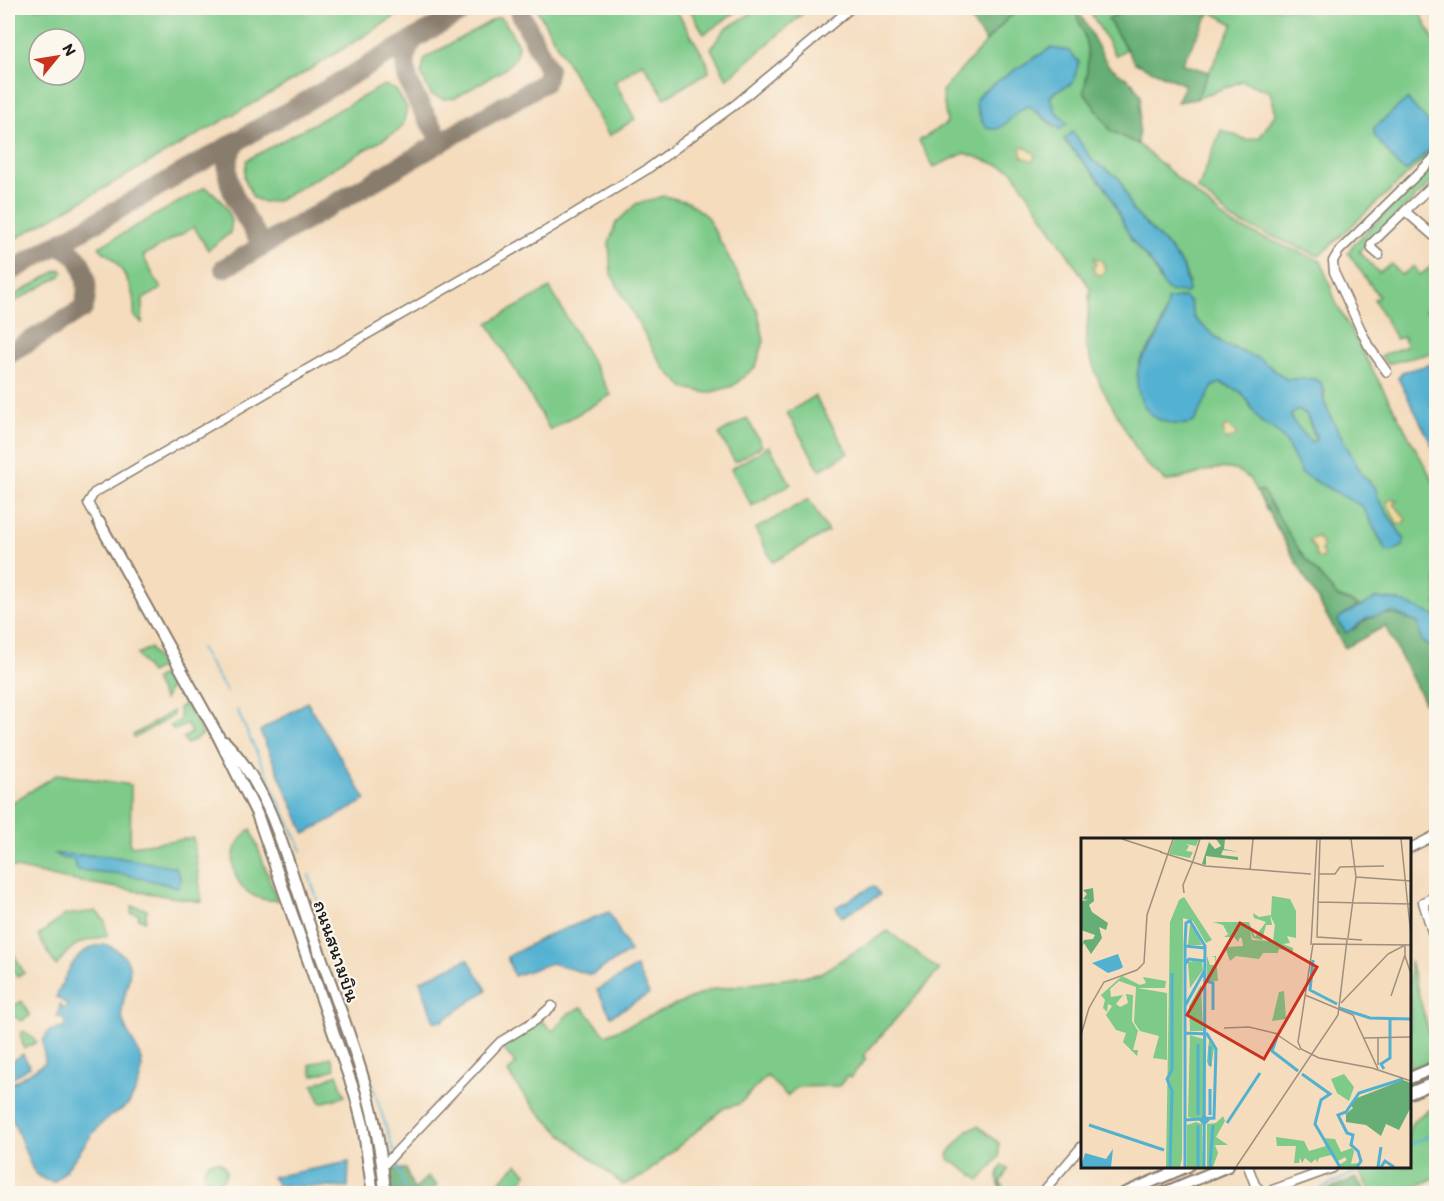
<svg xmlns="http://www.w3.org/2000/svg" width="1444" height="1201" font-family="Itim,'Playpen Sans Thai',sans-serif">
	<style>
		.green { fill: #7dca89; stroke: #4c7352; stroke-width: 1.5; fill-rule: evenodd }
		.forest { fill: #66ae75; stroke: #416548; stroke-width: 1.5 }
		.sand { fill: #eeda9e; stroke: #857b5d; stroke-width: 1.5 }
		.water { fill: #52b1d1; stroke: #376676; stroke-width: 1.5; fill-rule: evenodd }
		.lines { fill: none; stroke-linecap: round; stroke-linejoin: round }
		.stream { stroke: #52b1d1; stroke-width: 2 }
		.taxiway { stroke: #887c6c; stroke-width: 20 }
		.minor-casing { stroke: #887c6c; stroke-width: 11 }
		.major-casing { stroke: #887c6c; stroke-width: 14 }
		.minor { stroke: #fff; stroke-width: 8 }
		.major { stroke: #fff; stroke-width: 10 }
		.labels { text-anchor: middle; stroke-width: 4.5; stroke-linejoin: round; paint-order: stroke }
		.street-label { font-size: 20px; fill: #1c1c1c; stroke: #fbf7ec }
		.inset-river { fill: none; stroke: #52b1d1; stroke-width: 3 }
		.inset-road { fill: none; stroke: #9e8f7d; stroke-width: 1.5 }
		.view { fill: #c8321e; fill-opacity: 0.15; stroke: #c8321e; stroke-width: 3 }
		.inset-edge { fill: none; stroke: #1c1c1c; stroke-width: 3 }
	</style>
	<rect width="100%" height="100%" fill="#fbf7ec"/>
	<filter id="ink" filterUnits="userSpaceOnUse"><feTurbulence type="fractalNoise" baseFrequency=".0167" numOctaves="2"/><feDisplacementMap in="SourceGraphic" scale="12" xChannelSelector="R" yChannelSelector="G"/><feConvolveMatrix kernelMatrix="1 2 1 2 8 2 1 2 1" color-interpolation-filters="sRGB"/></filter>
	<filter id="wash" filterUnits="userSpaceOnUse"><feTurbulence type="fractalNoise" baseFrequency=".008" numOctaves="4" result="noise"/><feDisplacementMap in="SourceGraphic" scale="24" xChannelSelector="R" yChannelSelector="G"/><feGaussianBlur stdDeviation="1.35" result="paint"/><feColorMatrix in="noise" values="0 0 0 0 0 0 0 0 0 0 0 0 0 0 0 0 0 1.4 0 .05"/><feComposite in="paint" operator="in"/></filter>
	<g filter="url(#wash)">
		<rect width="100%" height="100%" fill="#f4dcbd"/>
		<!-- green -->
		<g class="green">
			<path d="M8,8H409L280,88L8,243ZM39,39H75V75H39Z"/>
			<path d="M536,8H675L707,62L709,72L665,98L643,63L615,82L635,119L609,136Z"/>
			<path d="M689,8H742L704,34Z"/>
			<path d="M760,8H809L727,79L711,48L725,29Z"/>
			<path d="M1024,8H1073C1089,41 1091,56 1084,92L1111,131L1138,144L1231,224L1321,261L1337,305L1436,486V725L1385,626L1345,648L1249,478C1220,456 1197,479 1166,481L1143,461L1100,384L1086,346L1090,288L1012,170L965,153L934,167L919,141L947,123L942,91L1008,18ZM1028,64L1061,88L1050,97L1056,112L1062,117L1054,127L1029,106L1022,107L1013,114L982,122C980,116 974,105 977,99C980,91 1018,69 1028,64ZM1073,132L1093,161L1120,179L1132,210L1169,248L1183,266L1189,283L1160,281L1154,267L1131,239L1107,189L1064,140ZM1190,302L1194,318L1225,345L1243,351L1286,379H1315L1325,390L1324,401L1330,416L1362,474L1376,489L1378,499L1404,539L1386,551L1363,507L1292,454L1286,442L1275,429L1261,422L1241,392L1220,383L1213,386L1207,396L1140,361L1157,336L1167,308Z"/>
			<path d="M1088,8H1114L1117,13L1108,19L1126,49L1116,56Z"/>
			<path d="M1204,8H1418L1436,45V148L1319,256L1233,220L1198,189L1221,130L1247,140L1260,137L1276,113L1270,92L1242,81L1196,99L1233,24Z"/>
			<path d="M498,17L504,20L518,45L516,57L505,69L455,98L443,99L431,95L421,74L425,58Z"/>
			<path d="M384,85L396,90L407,108L403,125L398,131L277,201L264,202L253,198L244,177L247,160Z"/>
			<path d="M1436,164V178L1359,251L1379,273L1391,264L1402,275L1414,266L1420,275L1432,266L1436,270V302L1425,311L1436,314V352L1387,364L1381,356L1406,346L1404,337L1396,339L1374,299L1379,297L1348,253L1353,245Z"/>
			<path d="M205,187C221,197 235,213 230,233L208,250L194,227L143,256L161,289L143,299L142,323L134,316C136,295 127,275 113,259C109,254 103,253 99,247Z"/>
			<path d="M664,196L688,202L707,217L758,312L764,341L756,366L733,386L708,393L685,388L663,367L611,274L609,243L616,223L636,204Z"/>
			<path d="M60,269L63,272L61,276L8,305V299Z"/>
			<path d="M550,288L611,395L550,430L488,323Z"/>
			<path d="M815,396L848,453L820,470L787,413Z"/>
			<path d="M1297,410L1306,414L1316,440L1311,442L1291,420V415Z"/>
			<path d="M747,418L762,446L735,462L719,434Z"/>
			<path d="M769,446L791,484L752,506L731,469Z"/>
			<path d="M809,499L828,532L773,562L755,529Z"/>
			<path d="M150,648L162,667L150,673L137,654Z"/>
			<path d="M165,673L171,685L164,700L154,680Z"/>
			<path d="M186,704L203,735L187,744L183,738L191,733L187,724L175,730L170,726L180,720L179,708Z"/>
			<path d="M173,711V716L134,738L133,735Z"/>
			<path d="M58,774L131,785L130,846L193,838L202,902L64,879L8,866V805Z"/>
			<path d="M252,788L262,806L310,938L306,940Z"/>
			<path d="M251,829L277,900C235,904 217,853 251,829Z"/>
			<path d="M132,906L147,909L145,921L138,918L139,914L131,913Z"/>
			<path d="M96,911L105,921L107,936C78,942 74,942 56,966L38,936L65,915Z"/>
			<path d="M888,931L939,970L863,1056L866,1059L850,1078L847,1076L839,1086L797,1087L787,1096L767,1076L739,1104L724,1108L643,1176L623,1185C583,1151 535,1118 508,1072L516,1064L501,1046L542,1021L553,1031L569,1013L582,1007L606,1035L710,990L819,974Z"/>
			<path d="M308,943H311L357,1074L355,1076L352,1075Z"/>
			<path d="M8,944L24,973L17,977L8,962Z"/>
			<path d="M1410,961L1436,1060L1410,1068Z"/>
			<path d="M22,1001L30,1016L21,1021L9,1013L10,1008Z"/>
			<path d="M24,1031L37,1042L24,1049L20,1034Z"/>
			<path d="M331,1057L335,1069L313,1076L310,1065Z"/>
			<path d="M337,1074L345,1096L321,1103L313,1085Z"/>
			<path d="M1436,1107V1177L1403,1193H1371L1357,1167L1410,1166C1410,1129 1400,1124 1436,1107Z"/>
			<path d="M978,1126L999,1143V1157L980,1180L949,1159L948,1154L968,1130Z"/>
			<circle cx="215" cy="1172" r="11"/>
			<path d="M517,1164L526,1173L525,1178L510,1193H494L491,1190Z"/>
			<path d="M1003,1165L1008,1169L1000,1183L1010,1193H1002C998,1182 995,1175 1003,1165Z"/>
		</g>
		<!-- forest -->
		<g class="forest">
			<path d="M962,8H1024L1008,18L986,42Z"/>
			<path d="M1073,8H1077L1108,65L1133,83L1141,96L1138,144L1111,131L1084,92C1091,56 1089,41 1073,8Z"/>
			<path d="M1128,8H1204L1210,12L1182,64L1209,72L1196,99L1177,102L1185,85L1135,63L1108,19Z"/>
			<path d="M1262,490L1303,556L1338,597L1359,605L1340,617L1353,630C1377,609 1390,611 1418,623L1422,642L1436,648V675L1432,678L1430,713L1385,626L1345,648L1257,492Z"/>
			<path d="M389,1169H406L414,1190L428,1176L437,1185L430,1193H391Z"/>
			<path d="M1356,1178L1367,1193H1320Z"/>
		</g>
		<!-- sand -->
		<g class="sand">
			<path d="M1023,146L1036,154L1033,161L1022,157L1020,148Z"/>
			<path d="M1094,258L1102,261L1105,269L1102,275L1095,274L1093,267L1096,265Z"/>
			<path d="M1227,426L1237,433L1234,437L1225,440L1223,429Z"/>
			<path d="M1392,498L1398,501L1394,504L1406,519L1402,524L1397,523L1387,502Z"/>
			<path d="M1317,536L1323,546L1321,551L1324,555L1321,559L1316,557L1315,549L1309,541Z"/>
		</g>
		<!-- water -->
		<g class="water">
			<path d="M1051,48L1069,51L1079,62L1073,83L1054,92L1050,97L1056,112L1067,124L1060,129L1029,106C1015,108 1005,132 991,129C984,128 982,121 980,115C979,110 973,103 977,98C982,89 1039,55 1051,48Z"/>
			<path d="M1407,99L1432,126L1436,125V144L1406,171L1400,168L1374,135V128Z"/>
			<path d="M1073,132L1093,161L1120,179L1132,210L1169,248L1183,266L1189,290L1186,293L1169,291L1164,286L1154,267L1131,239L1107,189L1064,139Z"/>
			<path d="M1184,297L1190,302L1194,318L1225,345L1260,359L1286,379H1315L1322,384L1324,401L1330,416L1362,474L1376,489L1378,499L1404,539L1403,546L1392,552L1386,551L1363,507L1302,474L1286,442L1275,430L1261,422L1241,392L1221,383L1213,386L1194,422C1181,427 1171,424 1158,419C1139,410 1133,381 1140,362C1142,358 1145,355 1148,351C1158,337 1167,318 1167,300ZM1297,410L1306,414L1316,436V440L1311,442L1292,420L1291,415Z"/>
			<path d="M1436,363V453L1398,378L1402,372Z"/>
			<path d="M1377,598L1400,601L1436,616V648L1422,642L1418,623L1393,612L1367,618L1346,633L1338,622L1340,617Z"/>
			<path d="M307,702L366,800L305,834L260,731Z"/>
			<path d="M55,854L110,856L175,867L181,879L179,887L122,874L77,870L74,860L61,858Z"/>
			<path d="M874,886L880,895L842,917L836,907Z"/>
			<path d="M609,912L630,952L591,975L551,963L514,976L507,957L548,935Z"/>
			<path d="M104,944C147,961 123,981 122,1013C122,1033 142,1048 142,1068C141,1079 135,1094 129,1103C122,1111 111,1115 103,1122C84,1140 74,1165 54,1182C44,1181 37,1176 32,1168L8,1108V1086L45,1063L43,1041L49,1031L63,1028L66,1025L62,1017H57L60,1005L63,1009L68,1005L56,997C67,972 75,948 104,944Z"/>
			<path d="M468,959L487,990L442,1021L434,1022L420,981Z"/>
			<path d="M636,967L649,994L611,1016L597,990Z"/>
			<path d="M23,1054L30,1067L8,1080V1064Z"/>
			<path d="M349,1162L348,1188L278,1185L272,1177Z"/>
		</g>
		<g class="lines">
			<!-- stream -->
			<g class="stream">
				<path d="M200,648L227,692"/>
				<path d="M237,710L302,851"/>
				<path d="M309,875L319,904"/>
				<path d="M364,1058L394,1152"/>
				<path d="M1410,1145L1436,1132"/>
				<path d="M395,1158L406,1194"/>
				<path d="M1310,1194L1369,1166"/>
			</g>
			<!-- taxiway -->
			<g class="taxiway">
				<path d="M417,37C385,65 427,115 442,142"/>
				<path d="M239,140C208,171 247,217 263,246"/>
				<path d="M224,268L545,82L548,69L518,8"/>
				<path d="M8,273L468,8"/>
				<path d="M8,354L83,309C92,286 84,248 55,246"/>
			</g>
		</g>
	</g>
	<g filter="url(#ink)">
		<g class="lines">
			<defs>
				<g id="minor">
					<path d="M1431,8L1436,14"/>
					<path d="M1436,182L1405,211L1436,238"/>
					<path d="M1379,255L1372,249L1371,244L1405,211"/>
					<path d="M1387,372L1368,345L1334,272L1333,261L1339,251L1436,156"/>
					<path d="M99,522L88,503L94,493L547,230L646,170L736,104L851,8"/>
					<path d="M1410,848L1436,835"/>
					<path d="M1436,896L1423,902L1436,945"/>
					<path d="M383,1166L500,1042L536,1020L552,1006"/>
					<path d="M1248,1166L1255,1185L1264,1193L1333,1168"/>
					<path d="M1041,1194L1082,1146"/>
				</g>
				<g id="major">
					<path d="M99,522L218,736L257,814L355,1094L363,1125L373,1194"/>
					<path d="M225,742C273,791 287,864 310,927C341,1013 379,1101 385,1194"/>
					<path d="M1410,1078L1436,1067"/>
					<path d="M1410,1093L1436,1082"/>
					<path d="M1123,1194L1188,1166"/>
					<path d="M1161,1194L1228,1166"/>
				</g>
			</defs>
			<!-- minor casing -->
			<use href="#minor" class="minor-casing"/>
			<!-- major casing -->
			<use href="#major" class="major-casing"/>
			<!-- minor -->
			<use href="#minor" class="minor"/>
			<!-- major -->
			<use href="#major" class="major"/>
		</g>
	</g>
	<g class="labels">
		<!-- street labels -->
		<g class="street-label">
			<text transform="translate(337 951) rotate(71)" y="7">ถนนสนามบิน</text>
		</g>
	</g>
	<!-- overview -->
	<g transform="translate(1081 838)">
		<rect width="330" height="330" fill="#f4dcbd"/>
		<path d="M93,1H118L115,8L105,6L108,8L105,13L112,14L109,20L88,16ZM191,58L209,61L215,73V100L206,98L209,105L202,106L212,110V114L198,111L197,115H182L178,121L155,118L149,123L144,109L162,108L161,101L159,99L157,104L153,99H143L155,91L147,96L142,87L132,84H168L174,99L185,84L173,80L172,75L178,79L190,77ZM189,77L194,87L192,103L171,102L169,93L172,100L181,102L185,87H191ZM103,59L131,102L125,105L112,83L102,80L101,320L99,329H85L89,84L98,62ZM109,86L115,94L121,107H107ZM126,118L129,127H135L134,119L130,118H135L137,143H126ZM113,123L121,124L122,132L109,150L107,124ZM41,138L59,147L65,145L62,139L85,143L84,150H56L86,155V222L72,220L78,198L59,193L53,184L55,149L38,143L29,151L30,159L42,157L35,166L39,169L47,165L45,156L52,157L51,183L57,193L52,212H57L56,218L42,204L45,195L35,192L25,177L31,168L27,166L26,174L22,170L24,162L20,157ZM120,147L122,193H109L108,168ZM203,153L205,181L191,183L198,154ZM109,197L122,201V278L116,281L107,279ZM128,202L133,210L130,230L126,224ZM263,236L273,249L268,263L256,255L250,241ZM142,278L144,283L135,299L147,307H134L137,315L132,329H126V286L135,285ZM115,284L121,286L122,329H106V287ZM195,299L223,303L228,313L245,308L241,300L254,301L260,314L271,310L273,313L270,326L278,325L275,329H255L266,322L264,319L257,323L250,317L238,320L236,325L235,321L230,325L224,320L221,325L219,320L218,325H213L215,308H196Z" fill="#7dca89" fill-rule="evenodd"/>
		<path d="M135,1H144L143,11L158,14L142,12L140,17L157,19V22L125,18V27L121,26L128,4L134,11L140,8ZM12,50L13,63L8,67L11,74L27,85L25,92L18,89L21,100L10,116L3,105L0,110L3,102L12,101L14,97L0,92V63L7,62L2,61L6,56L2,52ZM322,242L330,245V269L318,292L305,286L300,298L285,287L265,284V276L272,270L269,266L276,260Z" fill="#66ae75"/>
		<path d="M37,116L42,129L39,131L27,135L11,125ZM32,311L30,329H0L4,315L25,321Z" fill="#52b1d1"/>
		<path class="inset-river" d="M104,107L105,85L109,83L124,108L123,329M104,108L124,110M232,122L229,152L256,166M104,126L108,121L124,123M125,143L132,145V172M104,168L124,132M258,170L289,180L330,181M91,199V135M196,199L191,213L217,233M129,228V208M303,231L300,226L309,220V182M221,236L249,256L240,262L234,286L259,329M129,251V277M117,277V206M123,278L127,282L123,286L120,282ZM104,282L133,280L135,211L126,196L104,195M146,285L179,235M8,287L83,312M89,329L91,253L86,241L91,232V199M104,329V107M117,329V287M129,329L132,287M276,329L280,323L277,313L270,307L272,297L266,295L257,277L265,274L278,255L322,241M297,329L300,309M300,329L304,323L313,329"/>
		<path class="inset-road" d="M41,1L81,14M239,1L236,99L281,102M320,1L330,98M79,14L124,28L230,36M112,23L119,1M169,32L172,1M238,36H254L259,29L303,28M275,39L330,43M103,55L102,47L112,23M237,64L330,66M267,100L275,39L270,1M230,107L236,1M330,107L232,106L217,204L220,211L238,220L291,230L330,243M324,118L330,136M224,157L272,177L297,231M260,165L307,116L324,107V117L310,158M143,190L168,189L197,196M195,196L219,212M0,197L8,170L23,144L56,132L63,125L66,77L92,1M282,200L330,199M297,227V200M155,329L257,177L266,102"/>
		<path class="view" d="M159,85L236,129L183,221L106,177Z"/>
		<rect width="330" height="330" class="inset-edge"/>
	</g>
	<!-- margin -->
	<rect width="1444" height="1201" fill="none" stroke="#fbf7ec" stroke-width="30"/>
	<!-- north arrow -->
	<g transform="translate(57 57) rotate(60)"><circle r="28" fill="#fbf7ec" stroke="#a29f99" stroke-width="1.5"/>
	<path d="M0-4.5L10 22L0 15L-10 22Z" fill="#c8321e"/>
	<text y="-9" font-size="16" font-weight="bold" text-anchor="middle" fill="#1c1c1c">N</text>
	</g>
</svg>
